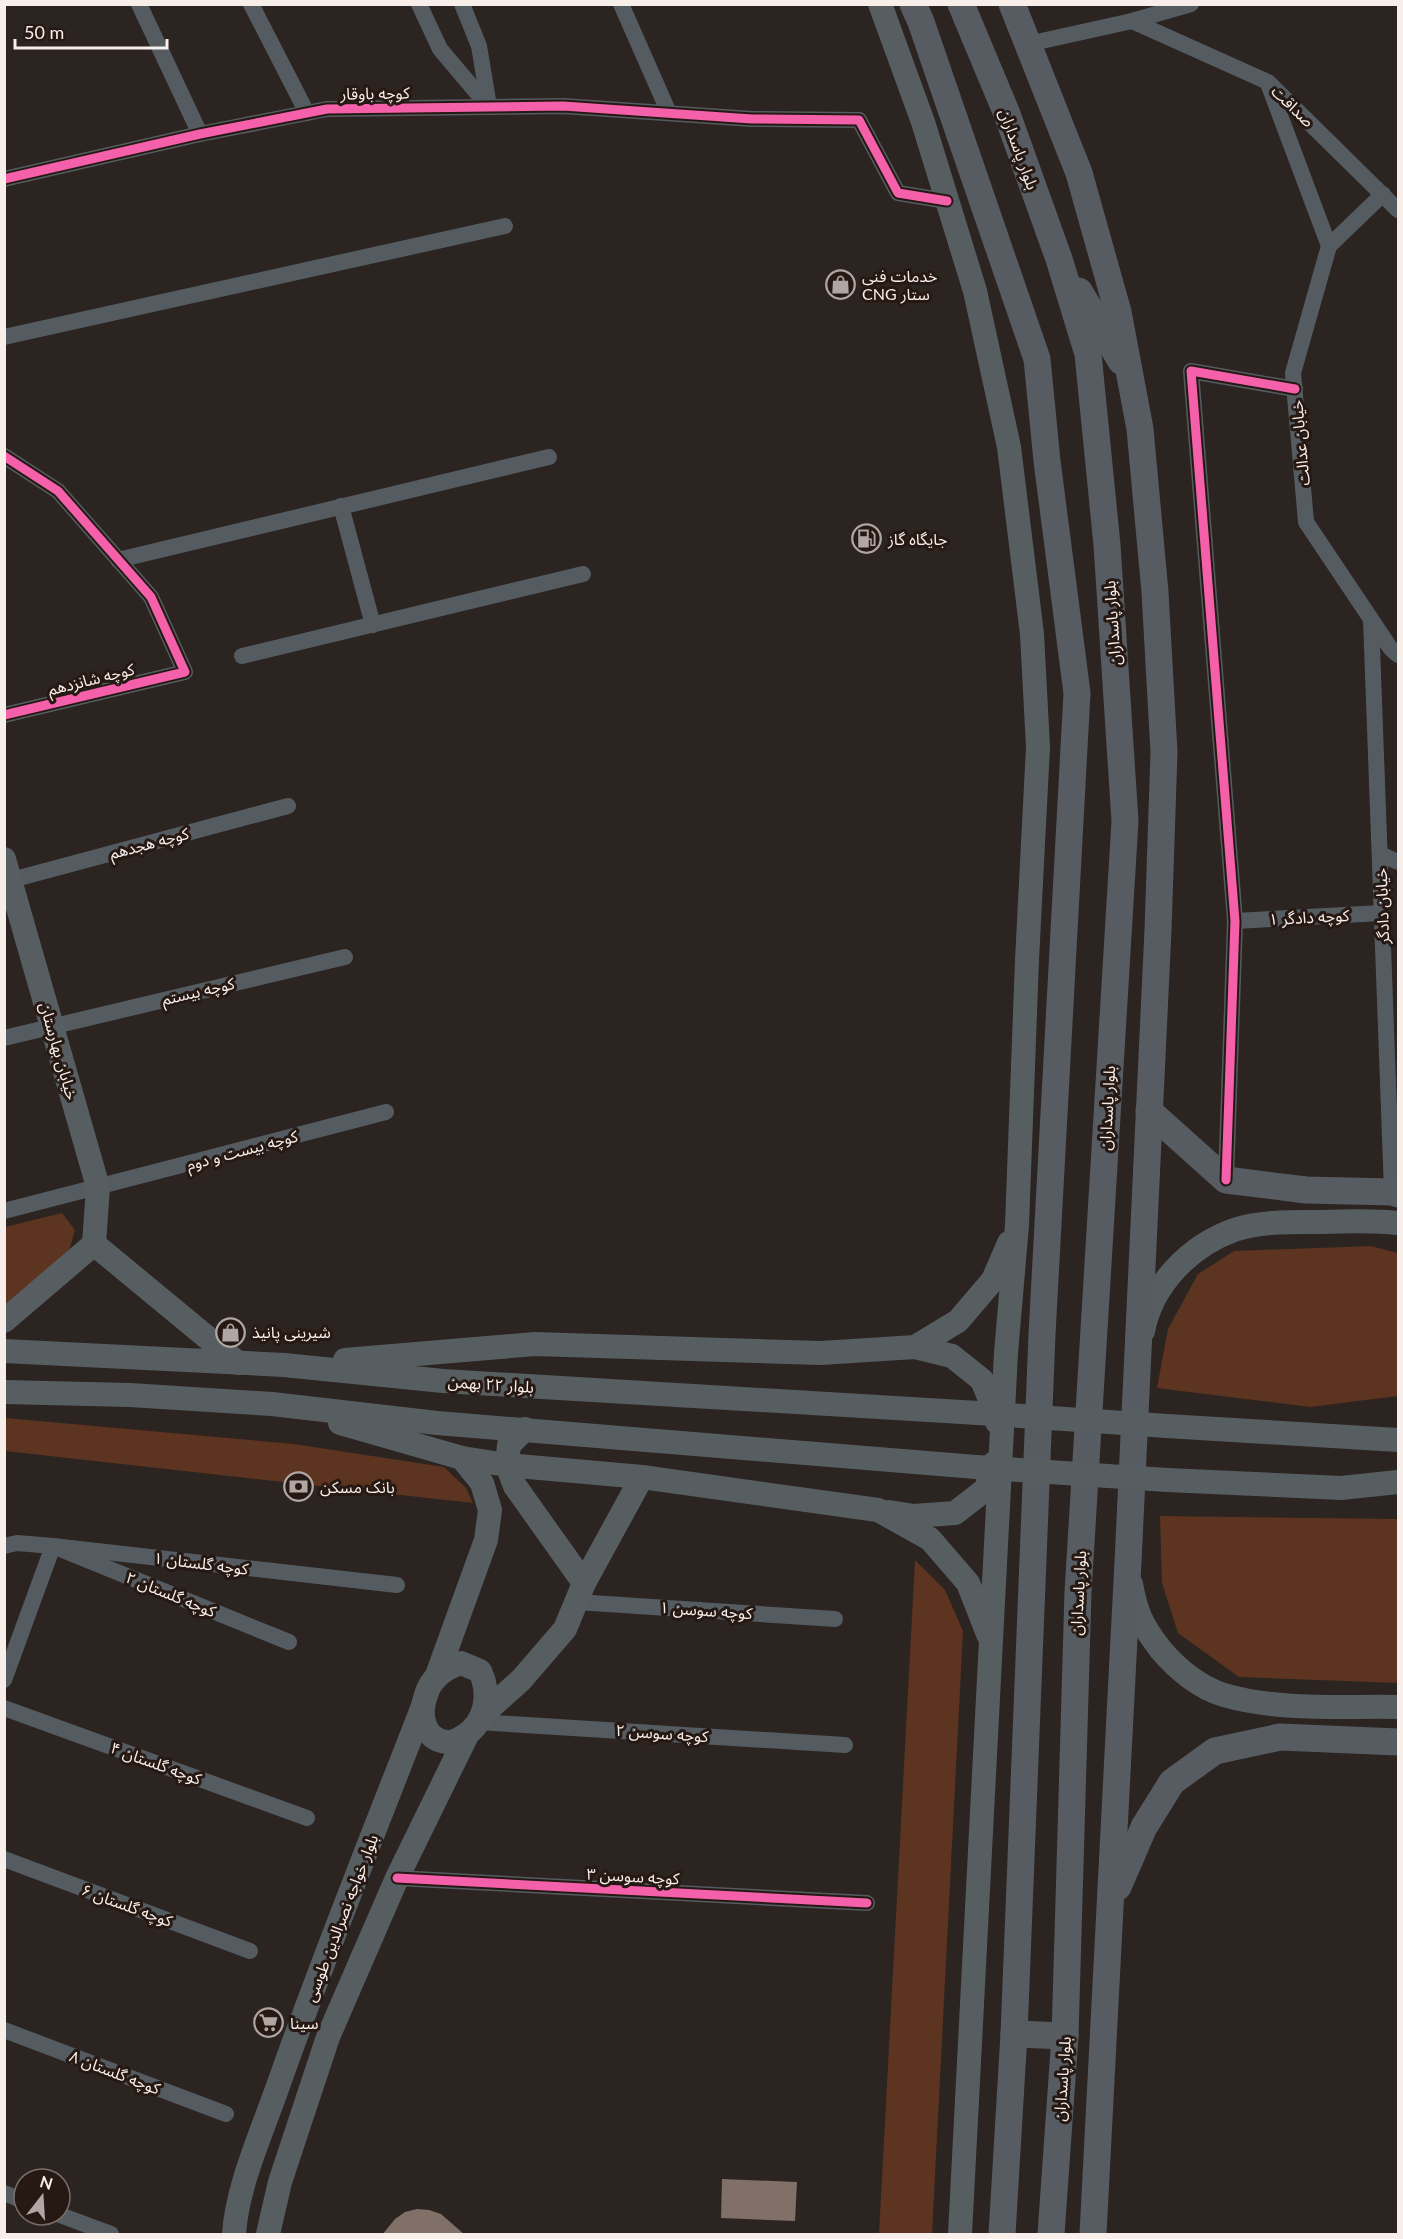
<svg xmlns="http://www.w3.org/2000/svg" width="1403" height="2239" font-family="Lato,'Noto Sans Arabic',sans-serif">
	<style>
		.green { fill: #5d341f }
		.building { fill: #817068 }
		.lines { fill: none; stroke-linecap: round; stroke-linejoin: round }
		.street { stroke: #555c61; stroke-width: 16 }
		.secondary { stroke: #575e62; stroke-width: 24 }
		.primary { stroke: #565c61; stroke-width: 27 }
		.secondary-bridge { stroke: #575e62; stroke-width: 24 }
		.cycleway-casing { stroke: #261913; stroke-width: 13 }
		.cycleway { stroke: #f560ab; stroke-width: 9 }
		.labels { text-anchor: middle; stroke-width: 6; stroke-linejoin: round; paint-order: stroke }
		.street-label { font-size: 16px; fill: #f8eeea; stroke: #261913 }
		.poi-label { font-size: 16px; fill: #f8eeea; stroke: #261913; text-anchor: start }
	</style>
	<rect width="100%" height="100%" fill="#2b2421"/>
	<!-- green -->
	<g class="green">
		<path d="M62,1213L75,1230L68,1254L5,1307V1227Z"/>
		<path d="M1371,1246L1398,1253V1396L1310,1407L1157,1388L1168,1329L1198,1274L1234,1251Z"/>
		<path d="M5,1418L294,1444L444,1467L466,1488L473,1503L5,1451Z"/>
		<path d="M1160,1516L1398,1519V1683L1239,1677L1178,1633L1162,1583Z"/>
		<path d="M915,1560L945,1590L963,1631L932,2234H879Z"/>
	</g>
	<!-- building -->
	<g class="building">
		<path d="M722,2179L797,2182L795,2221L721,2218Z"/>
		<path d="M417,2209L429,2210L441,2214L465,2235H382L395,2219L405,2212Z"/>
	</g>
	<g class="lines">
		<!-- street -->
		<g class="street">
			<path d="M139,4L200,134"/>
			<path d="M251,4L307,113"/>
			<path d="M419,4L440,49L489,107"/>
			<path d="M462,4L479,46L489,106"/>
			<path d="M621,4L669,113"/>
			<path d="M1132,21L1268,82L1398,210"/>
			<path d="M1028,44L1132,21L1191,4"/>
			<path d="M1269,86L1329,246"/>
			<path d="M4,179L200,134L327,109L563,106L752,119L859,120L898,193L947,201"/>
			<path d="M1383,194L1329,246L1293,373L1306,522L1391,649L1398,655"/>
			<path d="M4,337L505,226"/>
			<path d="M4,456L58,491L151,597L185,672L4,715"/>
			<path d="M341,506L373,625"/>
			<path d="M118,560L549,457"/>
			<path d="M1371,619L1392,1192"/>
			<path d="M242,656L583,574"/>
			<path d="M1380,854L1398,862"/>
			<path d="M4,882L288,806"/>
			<path d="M1235,921L1382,913"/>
			<path d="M4,1038L345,957"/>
			<path d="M1226,1180L1235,921L1191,371L1295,389"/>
			<path d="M4,1211L386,1112"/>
			<path d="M4,1546L17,1543L53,1546L397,1585"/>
			<path d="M576,1602L835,1619"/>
			<path d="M4,1680L53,1546L289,1642"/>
			<path d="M4,1708L307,1818"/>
			<path d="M478,1722L845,1745"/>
			<path d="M4,1859L250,1951"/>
			<path d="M397,1878L867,1903"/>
			<path d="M4,2030L226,2114"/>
			<path d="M4,2193L24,2201"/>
			<path d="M60,2215L111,2234"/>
		</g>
		<!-- secondary -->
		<g class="secondary">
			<path d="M880,4L923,122L975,291L1009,447L1032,634L1038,747L1027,960L1017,1225L1006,1353L960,2234"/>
			<path d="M4,859L98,1187L94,1244"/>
			<path d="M94,1244L238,1363"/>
			<path d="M4,1321L94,1244"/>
			<path d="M1143,1331C1152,1284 1190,1246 1234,1230C1260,1221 1294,1222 1321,1222C1347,1221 1373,1220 1398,1223"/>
			<path d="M915,1347L952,1356L982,1380L997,1417V1422"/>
			<path d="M4,1351L284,1365L443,1381L978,1413"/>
			<path d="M345,1360L535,1344L821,1353L915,1347L958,1321L993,1280L1009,1243"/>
			<path d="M4,1392L130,1395L272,1404L437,1423L976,1467"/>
			<path d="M340,1423L462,1458L507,1465L642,1477L878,1510L930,1539L968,1583L988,1634"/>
			<path d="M1167,1426L1398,1440"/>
			<path d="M525,1429L509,1445L507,1465L515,1486L584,1583"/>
			<path d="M1167,1480L1341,1488L1398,1482"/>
			<path d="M889,1512L914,1516L955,1513L986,1489L994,1463"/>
			<path d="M1131,1584C1136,1613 1143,1627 1161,1650C1177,1669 1200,1688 1224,1695C1278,1711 1343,1706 1398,1707"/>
			<path d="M461,1663L480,1671C491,1694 486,1722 464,1736C459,1739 452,1743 447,1742C423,1740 419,1714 426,1695C431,1678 445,1668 461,1663Z"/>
			<path d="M436,1678L486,1540L490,1510L482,1483L462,1458"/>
			<path d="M482,1715L521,1680L565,1629L584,1583L642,1477"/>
			<path d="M234,2234C237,2186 262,2132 278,2086C323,1958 374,1832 423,1706"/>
			<path d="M268,2234L280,2182L328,2037L397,1878L467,1735"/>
		</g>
		<!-- primary -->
		<g class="primary">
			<path d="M913,4L921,22L1037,359L1047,461L1077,693L1042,1334L1014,2034L1002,2234"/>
			<path d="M961,4L1007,114L1059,259L1088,354L1107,545L1125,821L1078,1592L1065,2036L1051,2234"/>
			<path d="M1012,4L1079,173L1118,312L1140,429L1155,592L1164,752L1158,930L1128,1562L1093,2234"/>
			<path d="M1079,291L1121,361"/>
			<path d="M1149,1111L1226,1180L1306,1190L1392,1192L1398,1194"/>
			<path d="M1118,1887L1144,1827L1172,1782L1215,1751L1280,1737L1398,1742"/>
			<path d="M1014,2034L1065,2036"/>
		</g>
		<!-- secondary-bridge -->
		<g class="secondary-bridge">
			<path d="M978,1413L1167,1426"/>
			<path d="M976,1467L1167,1480"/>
		</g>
		<defs>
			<g id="cycleway">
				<path d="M4,179L200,134L327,109L563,106L752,119L859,120L898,193L947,201"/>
				<path d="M4,456L58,491L151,597L185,672L4,715"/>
				<path d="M1226,1180L1235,921L1191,371L1295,389"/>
				<path d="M397,1878L867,1903"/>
			</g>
		</defs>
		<!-- cycleway casing -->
		<use href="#cycleway" class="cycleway-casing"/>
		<!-- cycleway -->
		<use href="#cycleway" class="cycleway"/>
	</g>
	<!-- icons -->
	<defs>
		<symbol id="shop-ring" viewBox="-11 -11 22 22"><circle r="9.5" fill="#261913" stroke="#b0a7a4" stroke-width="1.5"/><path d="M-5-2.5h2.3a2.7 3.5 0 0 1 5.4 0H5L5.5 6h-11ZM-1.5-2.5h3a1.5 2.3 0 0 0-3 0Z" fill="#b0a7a4"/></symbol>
		<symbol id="fuel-ring" viewBox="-11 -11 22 22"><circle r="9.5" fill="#261913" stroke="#b0a7a4" stroke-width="1.5"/><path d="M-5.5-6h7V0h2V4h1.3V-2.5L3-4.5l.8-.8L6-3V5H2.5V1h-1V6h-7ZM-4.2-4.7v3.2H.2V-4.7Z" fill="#b0a7a4"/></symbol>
		<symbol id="bank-ring" viewBox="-11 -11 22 22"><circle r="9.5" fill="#261913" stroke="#b0a7a4" stroke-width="1.5"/><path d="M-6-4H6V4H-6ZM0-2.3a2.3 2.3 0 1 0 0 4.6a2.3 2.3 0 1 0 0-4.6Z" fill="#b0a7a4"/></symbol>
		<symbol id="supermarket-ring" viewBox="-11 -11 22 22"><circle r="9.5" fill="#261913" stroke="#b0a7a4" stroke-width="1.5"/><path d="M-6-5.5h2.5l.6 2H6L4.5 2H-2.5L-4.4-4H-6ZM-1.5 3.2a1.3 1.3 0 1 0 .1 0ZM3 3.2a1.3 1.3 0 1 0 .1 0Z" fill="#b0a7a4"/></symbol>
	</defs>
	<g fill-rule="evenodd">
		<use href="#shop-ring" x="824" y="268" width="33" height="33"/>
		<use href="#fuel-ring" x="850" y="522" width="33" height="33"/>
		<use href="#shop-ring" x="214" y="1316" width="33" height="33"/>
		<use href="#bank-ring" x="282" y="1470" width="33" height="33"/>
		<use href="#supermarket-ring" x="252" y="2006" width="33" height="33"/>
	</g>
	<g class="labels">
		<!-- street labels -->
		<g class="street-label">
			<text transform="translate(375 93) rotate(-1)" y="6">کوچه باوقار</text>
			<text transform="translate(1293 106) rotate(44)" y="6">صداقت</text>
			<text transform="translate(1019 149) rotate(70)" y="6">بلوار پاسداران</text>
			<text transform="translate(1300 443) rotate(-95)" y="6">خیابان عدالت</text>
			<text transform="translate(1112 623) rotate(-94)" y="6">بلوار پاسداران</text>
			<text transform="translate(91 679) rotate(-14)" y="6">کوچه شانزدهم</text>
			<text transform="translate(149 843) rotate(-15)" y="6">کوچه هجدهم</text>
			<text transform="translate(1382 906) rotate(-92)" y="6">خیابان دادگر</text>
			<text transform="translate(1309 917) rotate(-3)" y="6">کوچه دادگر ۱</text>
			<text transform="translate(198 991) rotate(-13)" y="6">کوچه بیستم</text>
			<text transform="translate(59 1051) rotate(74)" y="6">خیابان بهارستان</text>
			<text transform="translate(1107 1108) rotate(-87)" y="6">بلوار پاسداران</text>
			<text transform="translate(242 1150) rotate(-15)" y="6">کوچه بیست و دوم</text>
			<text transform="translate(491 1384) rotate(4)" y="6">بلوار ۲۲ بهمن</text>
			<text transform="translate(201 1563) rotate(7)" y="6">کوچه گلستان ۱</text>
			<text transform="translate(1078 1593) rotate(-87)" y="6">بلوار پاسداران</text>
			<text transform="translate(171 1594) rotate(22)" y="6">کوچه گلستان ۲</text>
			<text transform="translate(706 1610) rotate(4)" y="6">کوچه سوسن ۱</text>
			<text transform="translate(662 1733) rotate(4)" y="6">کوچه سوسن ۲</text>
			<text transform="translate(156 1763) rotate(20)" y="6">کوچه گلستان ۴</text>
			<text transform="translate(633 1876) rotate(3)" y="6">کوچه سوسن ۳</text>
			<text transform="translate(127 1905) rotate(20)" y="6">کوچه گلستان ۶</text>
			<text transform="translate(341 1918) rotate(-69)" y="6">بلوار خواجه نصرالدین طوسی</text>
			<text transform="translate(115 2072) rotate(21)" y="6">کوچه گلستان ۸</text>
			<text transform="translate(1062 2079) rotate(-86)" y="6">بلوار پاسداران</text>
		</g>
		<!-- poi labels -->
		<g class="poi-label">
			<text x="862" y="282">خدمات فنی‌<tspan x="862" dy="18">CNG ستار</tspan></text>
			<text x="888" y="545">جایگاه گاز</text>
			<text x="252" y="1338">شیرینی پانیذ</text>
			<text x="320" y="1493">بانک مسکن</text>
			<text x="290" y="2029">سینا</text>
		</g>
	</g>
	<!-- border -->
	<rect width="1403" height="2239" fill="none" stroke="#f8eeea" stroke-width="12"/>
	<!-- north arrow -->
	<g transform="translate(42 2197) rotate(17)"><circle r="28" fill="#261913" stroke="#7a6e69" stroke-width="1.5"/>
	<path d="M0-4.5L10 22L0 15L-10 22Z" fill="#b0a7a4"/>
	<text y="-9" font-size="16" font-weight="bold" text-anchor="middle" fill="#f8eeea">N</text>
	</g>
	<!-- scale -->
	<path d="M15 39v9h152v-9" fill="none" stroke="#f8eeea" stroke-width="3"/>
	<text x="24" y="39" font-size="18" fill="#f8eeea" stroke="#261913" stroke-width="4.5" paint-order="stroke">50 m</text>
</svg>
